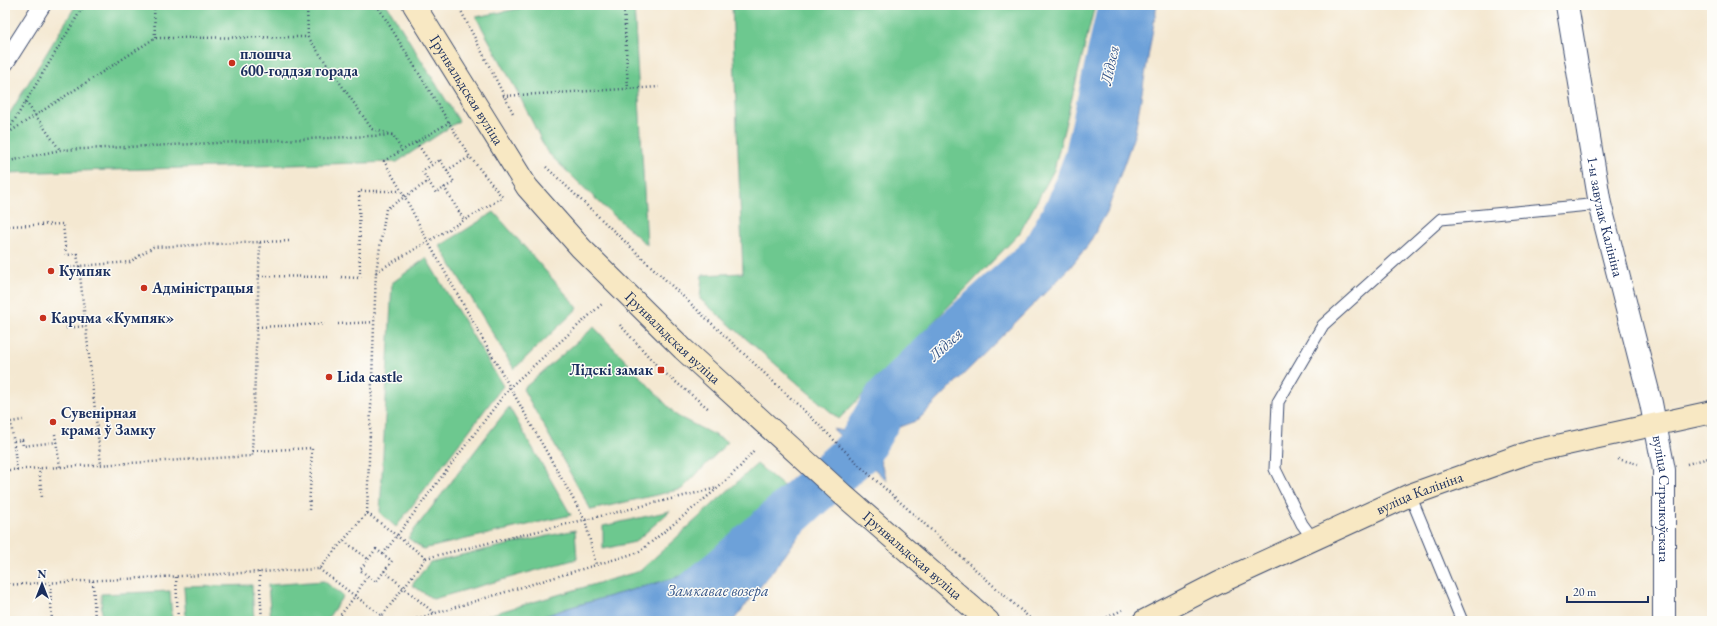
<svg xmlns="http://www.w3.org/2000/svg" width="1717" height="626" font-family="'EB Garamond',serif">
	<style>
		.green { fill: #6dc88f; stroke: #447c76 }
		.water { fill: #6da1d9; stroke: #44689c }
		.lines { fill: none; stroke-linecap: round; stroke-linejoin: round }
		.river { stroke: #6da1d9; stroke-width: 48 }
		.service-casing { stroke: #3c4b6f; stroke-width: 13 }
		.pedestrian-casing { stroke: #3c4b6f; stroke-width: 19 }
		.minor-casing { stroke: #3c4b6f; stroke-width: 24 }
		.secondary-casing { stroke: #3c4b6f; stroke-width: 24 }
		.path { stroke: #3c4b6f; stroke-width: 2.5; stroke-dasharray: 1 3; stroke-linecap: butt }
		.service { stroke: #fff; stroke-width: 11 }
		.pedestrian { stroke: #fff; stroke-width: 17 }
		.minor { stroke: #fff; stroke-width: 22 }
		.secondary { stroke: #f8e8c3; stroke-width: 22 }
		.poi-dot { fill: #c8321e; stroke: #fdfcf7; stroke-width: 1.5 }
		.labels { text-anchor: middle; stroke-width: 3; stroke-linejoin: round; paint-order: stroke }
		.poi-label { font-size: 15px; font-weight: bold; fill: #1b2f5e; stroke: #fdfcf7; text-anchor: start }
		.street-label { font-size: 15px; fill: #1b2f5e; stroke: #fdfcf7 }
		.water-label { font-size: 16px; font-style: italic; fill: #385789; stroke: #fdfcf7 }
	</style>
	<rect width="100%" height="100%" fill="#fdfcf7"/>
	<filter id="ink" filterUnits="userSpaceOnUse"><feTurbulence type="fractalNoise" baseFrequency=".025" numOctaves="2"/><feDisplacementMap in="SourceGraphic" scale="8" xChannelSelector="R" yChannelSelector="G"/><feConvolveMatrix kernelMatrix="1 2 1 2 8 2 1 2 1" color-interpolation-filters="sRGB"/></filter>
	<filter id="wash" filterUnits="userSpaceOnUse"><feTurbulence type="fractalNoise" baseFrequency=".012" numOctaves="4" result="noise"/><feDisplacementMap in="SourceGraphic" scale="16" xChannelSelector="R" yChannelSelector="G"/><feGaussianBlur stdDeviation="0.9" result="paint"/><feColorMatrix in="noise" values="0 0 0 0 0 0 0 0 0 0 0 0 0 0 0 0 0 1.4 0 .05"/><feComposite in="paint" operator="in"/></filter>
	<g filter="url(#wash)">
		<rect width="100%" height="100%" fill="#f4e8d1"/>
		<!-- green -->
		<g class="green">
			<path d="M76,5H387L459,121L397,162L5,173V121Z"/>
			<path d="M538,5H634L647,245L600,203L547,152L518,93L476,17Z"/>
			<path d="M732,5H1095L1054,170L1019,234L839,419L700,299L702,275L743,273Z"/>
			<path d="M494,212L578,308L514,369L440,246Z"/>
			<path d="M426,258L503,386L396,527L380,513L392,283Z"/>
			<path d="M594,327L677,416L728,442L682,489L591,510L523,389Z"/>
			<path d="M509,407L571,515L423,549L408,538Z"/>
			<path d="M757,464L788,490L756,524L681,576L568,608L531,621H468L640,571Z"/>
			<path d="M670,511L635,542L603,549V526Z"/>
			<path d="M575,530L577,559L433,599L412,585L430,562Z"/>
			<path d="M324,581L343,596L326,621H271L268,585Z"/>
			<path d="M252,585L254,621H186L184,587Z"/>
			<path d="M170,591L172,621H102L101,594Z"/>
		</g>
		<!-- water -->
		<g class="water">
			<path d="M1123,5H1157L1135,133L1107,212L1088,245L1068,270L918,420C904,426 878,431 878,450C878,458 885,473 887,481L833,429L859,434L1056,240L1092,161Z"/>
			<path d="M807,497L813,513L786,554L733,621H531L568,608L681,576L753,535L795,499Z"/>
		</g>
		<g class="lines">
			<!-- river -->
			<path class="river" d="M664,621L725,570L858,451L888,399L949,340L1043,256L1070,208L1088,160L1122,5"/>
		</g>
	</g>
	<g filter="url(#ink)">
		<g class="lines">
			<defs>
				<g id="service">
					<path d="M1410,495L1462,621"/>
					<path d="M1313,539L1302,524L1275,469L1278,402L1323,325L1441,219L1600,204"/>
				</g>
				<path id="pedestrian" d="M5,63L42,5"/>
				<g id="minor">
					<path id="s1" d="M1567,5L1600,204L1651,403L1664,470V621"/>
				</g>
				<g id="secondary">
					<path id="s2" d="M414,5L527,187L581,248L683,349L842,494L988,621"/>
					<path id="s3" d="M1144,621L1218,583L1410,495L1530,452L1712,412"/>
				</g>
			</defs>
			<!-- service casing -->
			<use href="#service" class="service-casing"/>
			<!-- pedestrian casing -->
			<use href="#pedestrian" class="pedestrian-casing"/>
			<!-- minor casing -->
			<use href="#minor" class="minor-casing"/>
			<!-- secondary casing -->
			<use href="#secondary" class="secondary-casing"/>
			<!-- path -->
			<g class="path">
				<path d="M154,5L155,38"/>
				<path d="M307,5L308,37L372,129L393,135L402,151"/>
				<path d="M377,5L470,157L503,198"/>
				<path d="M458,5L514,115"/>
				<path d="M624,5L628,90"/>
				<path d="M503,96L659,87"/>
				<path d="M26,102L60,150"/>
				<path d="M450,122L384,161L405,197L428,242L585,520L596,565"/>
				<path d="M8,133L155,38L308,37"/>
				<path d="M5,136L84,5"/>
				<path d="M416,142L432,165"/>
				<path d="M440,160L454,182L436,193L422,171Z"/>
				<path d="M5,162L60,150L393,135"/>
				<path d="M546,167L815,421L862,468L1033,621"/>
				<path d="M447,170L470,157"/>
				<path d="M444,187L464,220"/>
				<path d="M5,226L63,224L66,255L77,254L79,266L59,269"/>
				<path d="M260,242L291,241"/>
				<path d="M376,272L502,198"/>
				<path d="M259,276L328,277"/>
				<path d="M341,277L360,278L359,191H401"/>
				<path d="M338,324L374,322"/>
				<path d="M620,325L661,370L709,409"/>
				<path d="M257,327L325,324"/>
				<path d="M66,328L85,326"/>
				<path d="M55,434L60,467"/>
				<path d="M14,441L22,440L23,446L57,442"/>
				<path d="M253,451L312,448L309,511"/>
				<path d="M1618,459L1638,464"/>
				<path d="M1687,464L1712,457"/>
				<path d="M39,468L42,498"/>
				<path d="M9,470L252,456L260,242L153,247L130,262L79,266L101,464"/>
				<path d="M17,470L11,422L23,420"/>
				<path d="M344,541L368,559"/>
				<path d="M376,549L392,561L376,582L360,570Z"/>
				<path d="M383,554L510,387L602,304"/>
				<path d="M426,558L717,488"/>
				<path d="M319,569L382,616L426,558L367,513"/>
				<path d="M384,571L434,613"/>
				<path d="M259,572L262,621"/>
				<path d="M176,577L178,621"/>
				<path d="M93,581L95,621"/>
				<path d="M50,584L52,621"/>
				<path d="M5,585L319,569L367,513L376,272L386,209L429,181"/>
				<path d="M382,616L383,621"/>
				<path d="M336,621L355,596L367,576"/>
				<path d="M409,621L639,552L718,488L739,468L755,449"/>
				<path d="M1100,621L1122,610"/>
			</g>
			<!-- service -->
			<use href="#service" class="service"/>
			<!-- pedestrian -->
			<use href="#pedestrian" class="pedestrian"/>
			<!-- minor -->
			<use href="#minor" class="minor"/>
			<!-- secondary -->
			<use href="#secondary" class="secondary"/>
		</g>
	</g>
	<!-- markers -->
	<g class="poi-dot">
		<circle cx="232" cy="63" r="4"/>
		<circle cx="51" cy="271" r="4"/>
		<circle cx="144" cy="288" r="4"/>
		<circle cx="43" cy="318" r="4"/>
		<rect x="657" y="366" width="8" height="8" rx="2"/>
		<circle cx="329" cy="377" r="4"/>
		<circle cx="53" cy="422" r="4"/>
	</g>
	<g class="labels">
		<!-- poi labels -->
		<g class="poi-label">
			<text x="240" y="59">плошча<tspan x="240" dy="17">600-годдзя горада</tspan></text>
			<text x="59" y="276">Кумпяк</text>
			<text x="152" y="293">Адміністрацыя</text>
			<text x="51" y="323">Карчма «Кумпяк»</text>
			<text x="653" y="375" text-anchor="end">Лідскі замак</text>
			<text x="337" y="382">Lida castle</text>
			<text x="61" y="418">Сувенірная<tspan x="61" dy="17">крама ў Замку</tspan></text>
		</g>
		<!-- street labels -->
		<g class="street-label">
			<text dy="5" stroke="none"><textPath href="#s2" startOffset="100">Грунвальдская вуліца</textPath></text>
			<text dy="5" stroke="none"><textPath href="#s1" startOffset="215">1-ы завулак Калініна</textPath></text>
			<text dy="5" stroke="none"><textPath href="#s2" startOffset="424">Грунвальдская вуліца</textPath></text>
			<text dy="5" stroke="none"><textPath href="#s3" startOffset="304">вуліца Калініна</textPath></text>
			<text dy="5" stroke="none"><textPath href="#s1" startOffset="504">вуліца Стралкоўскага</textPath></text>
			<text dy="5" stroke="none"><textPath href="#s2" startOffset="748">Грунвальдская вуліца</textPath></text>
		</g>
		<!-- water labels -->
		<g class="water-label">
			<text transform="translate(1109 65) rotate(-78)" y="6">Лідзея</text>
			<text transform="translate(945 344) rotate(-43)" y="6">Лідзея</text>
			<text x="718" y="596">Замкавае возера</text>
		</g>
	</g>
	<!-- margin -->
	<rect width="1717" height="626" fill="none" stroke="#fdfcf7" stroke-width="20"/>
	<!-- north arrow -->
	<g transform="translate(42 584)" stroke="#fdfcf7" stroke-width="3" paint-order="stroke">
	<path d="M0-3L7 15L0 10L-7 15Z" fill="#1b2f5e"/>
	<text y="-6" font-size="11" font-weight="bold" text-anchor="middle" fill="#1b2f5e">N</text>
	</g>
	<!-- scale -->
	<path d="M1567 596v6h81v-6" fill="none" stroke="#1b2f5e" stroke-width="2"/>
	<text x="1573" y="596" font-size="12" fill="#1b2f5e" stroke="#fdfcf7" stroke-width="3" paint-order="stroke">20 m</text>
</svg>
